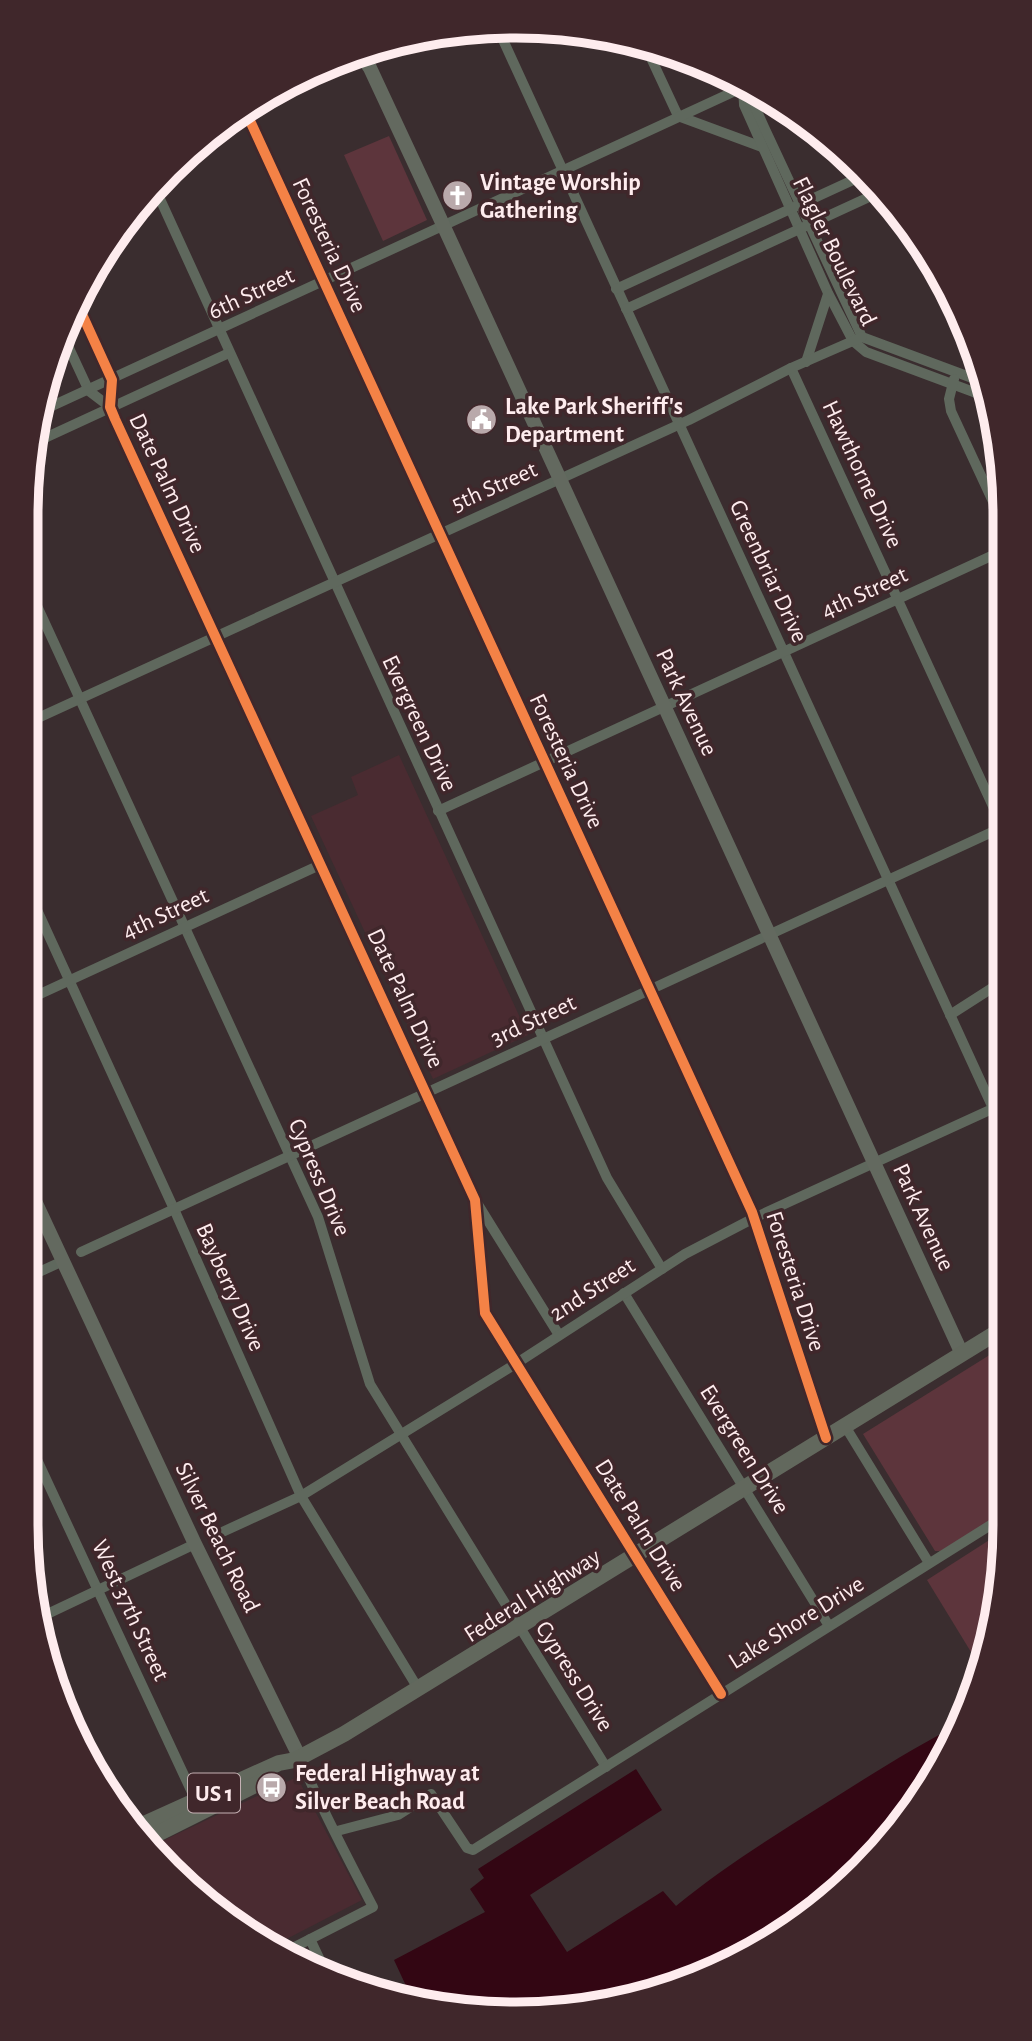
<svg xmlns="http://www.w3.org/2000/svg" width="1032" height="2041" font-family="'Alegreya Sans',sans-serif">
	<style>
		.built { fill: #4a2b31 }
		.green { fill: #5d353c }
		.water { fill: #330613 }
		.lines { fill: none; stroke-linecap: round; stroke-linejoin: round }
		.street { stroke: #5f685d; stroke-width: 10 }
		.secondary { stroke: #63695f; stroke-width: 14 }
		.primary { stroke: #62685d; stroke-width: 16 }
		.cycleway-casing { stroke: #40272b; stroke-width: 15 }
		.cycleway { stroke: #f48246; stroke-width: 10 }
		.labels { text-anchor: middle; stroke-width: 7; stroke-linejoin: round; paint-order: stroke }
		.shield { fill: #40272b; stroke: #c5b1b4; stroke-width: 2 }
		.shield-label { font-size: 23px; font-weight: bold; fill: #feecee }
		.poi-label { font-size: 24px; font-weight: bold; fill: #feecee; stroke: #40272b; text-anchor: start }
		.street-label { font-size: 24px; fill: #feecee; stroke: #40272b }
		.rim { fill: none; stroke: #feecee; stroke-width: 9 }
	</style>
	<rect width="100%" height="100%" fill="#3a2d2f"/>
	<!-- built -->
	<g class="built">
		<path d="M399,755L528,1035L433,1079L311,816L358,795L351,777Z"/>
		<path d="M297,1777L362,1900L271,1947L244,1932L152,1846Z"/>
	</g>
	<!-- green -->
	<g class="green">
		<path d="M389,136L427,220L383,241L344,155Z"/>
		<path d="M1004,1346L1005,1511L941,1551H935L863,1434Z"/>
		<path d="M1005,1530C1005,1576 998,1628 982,1670L927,1580Z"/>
	</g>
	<!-- water -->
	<path class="water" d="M962,1723L955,1741L863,1871L732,1964L580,2011L420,2005L414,2003L394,1960L485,1912L470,1889L484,1878L478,1869L636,1769L662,1810L530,1895L567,1952L663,1891L676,1906C722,1868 772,1837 823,1805C869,1776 914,1747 962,1723Z"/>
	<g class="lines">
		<!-- street -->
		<g class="street">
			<path d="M498,29L1003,1130"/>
			<path d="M644,43L678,116L762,147"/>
			<path d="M743,84L744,105L828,293L853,341L866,352L987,397"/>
			<path d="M751,89V98L764,127L862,337L983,382"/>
			<path d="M245,110L752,1212L826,1438"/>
			<path d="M155,188L607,1178L662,1269"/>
			<path d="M616,289L864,175"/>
			<path d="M76,301L112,380L110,407L115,419L475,1200L485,1313L721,1694"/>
			<path d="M626,309L880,192"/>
			<path d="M63,335L89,391L110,407"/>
			<path d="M806,362L828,294"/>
			<path d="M791,368L1003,828"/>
			<path d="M954,379L949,399L951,411L1002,521"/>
			<path d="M39,412L746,86"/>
			<path d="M34,443L229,353"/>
			<path d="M27,584L318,1217L370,1384L606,1767"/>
			<path d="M27,723L689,420L791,368L862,337"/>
			<path d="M438,811L1002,551"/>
			<path d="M27,888L174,1209L301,1496L419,1690"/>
			<path d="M27,1000L322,864"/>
			<path d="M950,1015L1003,981"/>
			<path d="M477,1203L559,1335"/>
			<path d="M81,1252L1003,827"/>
			<path d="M26,1278L63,1261"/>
			<path d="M624,1293L829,1626"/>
			<path d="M845,1426L929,1563"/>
			<path d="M26,1436L196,1801"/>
			<path d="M218,1534L301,1496L517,1363L685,1254L754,1218L1003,1104"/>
			<path d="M41,1617L195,1544"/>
			<path d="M337,1831L398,1815L431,1794L467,1848L473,1850L1005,1516"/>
			<path d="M310,1939L328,1977"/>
			<path d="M283,1953L373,1907C348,1858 321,1809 300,1758"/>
		</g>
		<!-- secondary -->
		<g class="secondary">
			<path d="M359,52L370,68L439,216L962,1354"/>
			<path d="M27,1184L195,1544L300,1758"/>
		</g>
		<!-- primary -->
		<g class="primary">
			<path d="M133,1829L279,1763L295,1760L344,1734L1004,1328"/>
			<path d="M145,1840L267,1779"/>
		</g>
		<defs>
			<g id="cycleway">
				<path d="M245,110L752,1212L826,1438"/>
				<path d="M76,301L112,380L110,407L115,419L475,1200L485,1313L721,1694"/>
			</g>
		</defs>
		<!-- cycleway casing -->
		<use href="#cycleway" class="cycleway-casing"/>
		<!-- cycleway -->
		<use href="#cycleway" class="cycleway"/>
	</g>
	<!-- icons -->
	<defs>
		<symbol id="church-disc" viewBox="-11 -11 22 22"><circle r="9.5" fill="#b9a9ab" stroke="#40272b"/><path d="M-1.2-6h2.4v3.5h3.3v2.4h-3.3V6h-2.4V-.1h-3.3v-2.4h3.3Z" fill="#fff"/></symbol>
		<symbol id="civic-disc" viewBox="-11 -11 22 22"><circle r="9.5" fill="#b9a9ab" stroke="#40272b"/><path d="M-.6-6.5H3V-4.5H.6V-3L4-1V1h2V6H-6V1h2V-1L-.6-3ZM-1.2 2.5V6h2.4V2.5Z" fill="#fff"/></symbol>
		<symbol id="bus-disc" viewBox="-11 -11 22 22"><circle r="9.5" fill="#b9a9ab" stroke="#40272b"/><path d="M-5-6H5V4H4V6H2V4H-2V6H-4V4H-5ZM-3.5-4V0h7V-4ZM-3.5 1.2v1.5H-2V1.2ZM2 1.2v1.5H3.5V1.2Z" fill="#fff"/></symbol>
	</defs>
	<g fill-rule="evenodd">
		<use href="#church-disc" x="440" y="178" width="35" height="35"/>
		<use href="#civic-disc" x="464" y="402" width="35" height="35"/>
		<use href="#bus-disc" x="254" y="1770" width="35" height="35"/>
	</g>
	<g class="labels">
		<!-- shield labels -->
		<rect class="shield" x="188" y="1773.5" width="52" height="39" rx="5"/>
		<g class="shield-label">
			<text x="214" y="1801">US 1</text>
		</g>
		<!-- poi labels -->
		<g class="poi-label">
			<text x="480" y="190">Vintage Worship<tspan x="480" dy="28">Gathering</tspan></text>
			<text x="505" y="414">Lake Park Sheriff's<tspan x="505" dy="28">Department</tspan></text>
			<text x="295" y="1781">Federal Highway at<tspan x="295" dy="28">Silver Beach Road</tspan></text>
		</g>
		<!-- street labels -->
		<g class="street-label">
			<text transform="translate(330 245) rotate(65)" y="8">Foresteria Drive</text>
			<text transform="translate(835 251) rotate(64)" y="8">Flagler Boulevard</text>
			<text transform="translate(251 293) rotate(-25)" y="8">6th Street</text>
			<text transform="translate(863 474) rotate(65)" y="8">Hawthorne Drive</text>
			<text transform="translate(168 483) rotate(65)" y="8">Date Palm Drive</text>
			<text transform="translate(494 486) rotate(-24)" y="8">5th Street</text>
			<text transform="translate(769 571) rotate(65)" y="8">Greenbriar Drive</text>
			<text transform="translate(864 592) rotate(-25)" y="8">4th Street</text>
			<text transform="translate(687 702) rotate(65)" y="8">Park Avenue</text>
			<text transform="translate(420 723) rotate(65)" y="8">Evergreen Drive</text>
			<text transform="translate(567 761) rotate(65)" y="8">Foresteria Drive</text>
			<text transform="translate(165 913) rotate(-25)" y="8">4th Street</text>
			<text transform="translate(406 998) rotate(65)" y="8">Date Palm Drive</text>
			<text transform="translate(533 1020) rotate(-25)" y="8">3rd Street</text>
			<text transform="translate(320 1177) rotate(67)" y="8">Cypress Drive</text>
			<text transform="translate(924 1217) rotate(65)" y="8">Park Avenue</text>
			<text transform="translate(796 1281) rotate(72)" y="8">Foresteria Drive</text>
			<text transform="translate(231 1287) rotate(66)" y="8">Bayberry Drive</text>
			<text transform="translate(592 1289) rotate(-33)" y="8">2nd Street</text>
			<text transform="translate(745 1449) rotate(58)" y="8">Evergreen Drive</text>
			<text transform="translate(641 1525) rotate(58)" y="8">Date Palm Drive</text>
			<text transform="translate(218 1537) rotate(64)" y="8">Silver Beach Road</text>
			<text transform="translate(532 1595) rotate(-32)" y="8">Federal Highway</text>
			<text transform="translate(131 1610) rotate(65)" y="8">West 37th Street</text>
			<text transform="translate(796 1622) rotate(-32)" y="8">Lake Shore Drive</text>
			<text transform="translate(575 1676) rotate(58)" y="8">Cypress Drive</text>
		</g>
	</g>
	<!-- crop -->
	<path d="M0 0H1032V2041H0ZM515 38H516A477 477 0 0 1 993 515V1525A477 477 0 0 1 516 2002H515A477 477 0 0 1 38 1525V515A477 477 0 0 1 515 38Z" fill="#40272b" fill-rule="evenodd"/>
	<path class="rim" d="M515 38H516A477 477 0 0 1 993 515V1525A477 477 0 0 1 516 2002H515A477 477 0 0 1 38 1525V515A477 477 0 0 1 515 38Z"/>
</svg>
